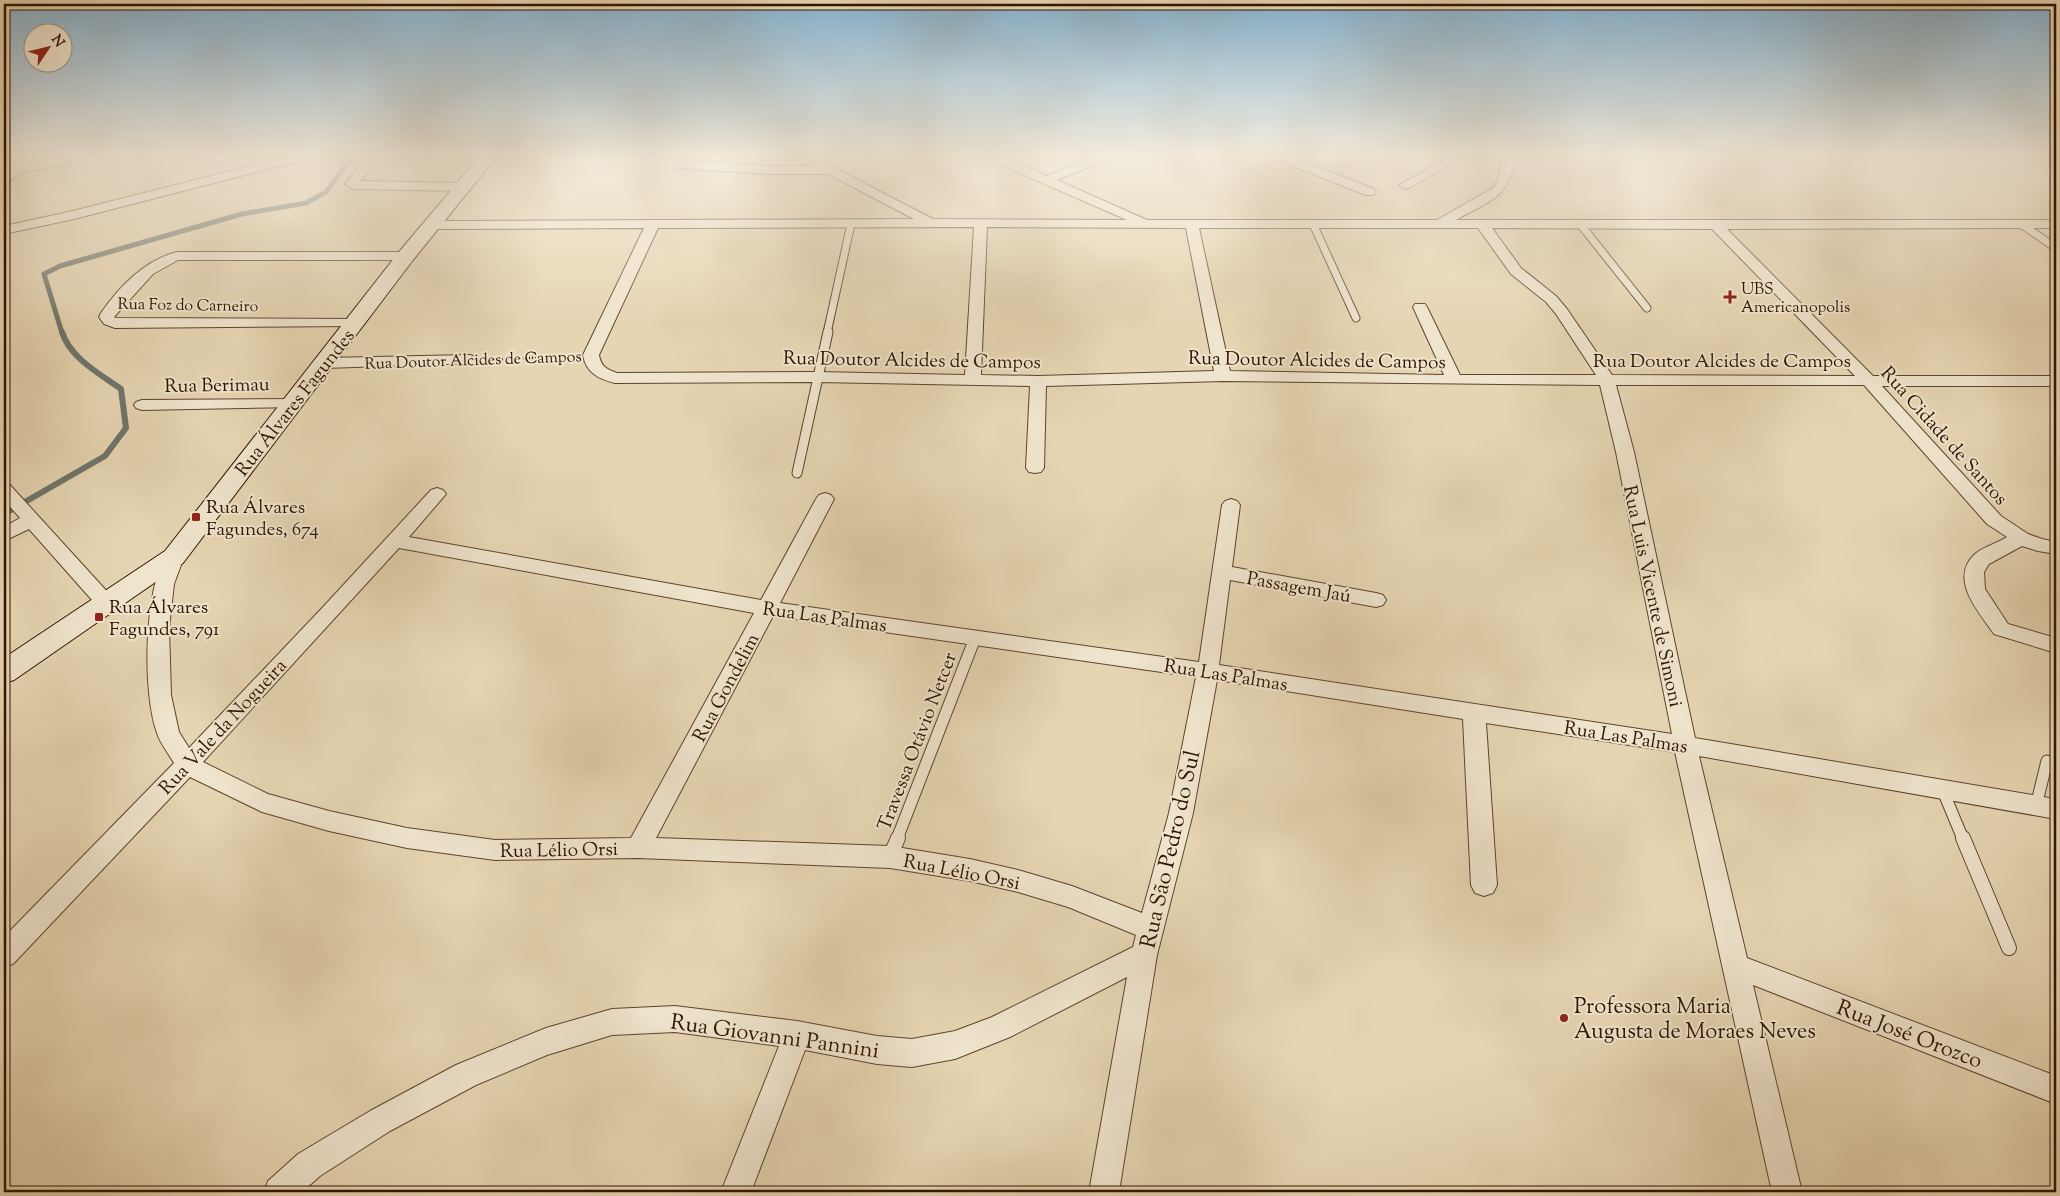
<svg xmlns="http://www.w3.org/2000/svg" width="2060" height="1196" font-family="'Sorts Mill Goudy',serif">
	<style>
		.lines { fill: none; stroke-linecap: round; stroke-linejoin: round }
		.stream-far1 { stroke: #6f766c; stroke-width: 5 }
		.stream { stroke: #6f766c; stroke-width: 6 }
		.lane-far3-casing { stroke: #5e442c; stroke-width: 9 }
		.lane-far2-casing { stroke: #5e442c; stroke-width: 11 }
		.lane-far1-casing { stroke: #5e442c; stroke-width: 13 }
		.lane-casing { stroke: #5e442c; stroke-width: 16 }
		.street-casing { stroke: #5e442c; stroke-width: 2 }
		.secondary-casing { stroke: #301400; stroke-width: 2 }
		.primary-casing { stroke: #301400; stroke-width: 2 }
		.path { stroke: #301400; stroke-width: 2.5; stroke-dasharray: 1 2; stroke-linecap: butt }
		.lane-far3 { stroke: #efe4cd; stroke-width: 7 }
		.lane-far2 { stroke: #efe4cd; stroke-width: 9 }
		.lane-far1 { stroke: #efe4cd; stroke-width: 11 }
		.lane { stroke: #efe4cd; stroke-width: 14 }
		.street { fill: #efe4cd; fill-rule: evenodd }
		.secondary { fill: #efe4cd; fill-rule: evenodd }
		.primary { fill: #e6d5b2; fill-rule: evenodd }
		.poi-dot { fill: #8f2418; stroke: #efe4cd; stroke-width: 2 }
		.labels { text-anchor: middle; stroke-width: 4; stroke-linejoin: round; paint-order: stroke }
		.far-poi-label { font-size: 16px; fill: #301400; stroke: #efe4cd; text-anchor: start }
		.far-street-label { font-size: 16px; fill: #301400; stroke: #efe4cd }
		.street-label { font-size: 19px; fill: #301400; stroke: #efe4cd }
		.poi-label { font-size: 19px; fill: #301400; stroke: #efe4cd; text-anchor: start }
		.near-street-label { font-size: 22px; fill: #301400; stroke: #efe4cd }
		.near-poi-label { font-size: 22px; fill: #301400; stroke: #efe4cd; text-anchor: start }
	</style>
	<rect width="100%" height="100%" fill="#e6d5b2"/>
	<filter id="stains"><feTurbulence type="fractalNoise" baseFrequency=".004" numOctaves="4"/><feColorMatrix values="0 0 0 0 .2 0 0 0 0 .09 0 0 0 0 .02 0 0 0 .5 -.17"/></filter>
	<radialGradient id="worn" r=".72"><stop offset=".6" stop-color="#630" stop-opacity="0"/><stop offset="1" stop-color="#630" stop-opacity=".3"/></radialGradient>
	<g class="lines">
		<!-- stream-far1 -->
		<path class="stream-far1" d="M62,333L44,274L60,266L242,214L306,203L326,192L352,157"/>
		<!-- stream -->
		<path class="stream" d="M4,514L105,456L126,428L121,389C100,374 70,358 62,332"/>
		<defs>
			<g id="lane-far3">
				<path d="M1313,224L1356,318"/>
				<path d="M1580,224L1647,308"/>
				<path d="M2021,224L2056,248"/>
				<path d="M827,333L851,224"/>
			</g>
			<path id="lane-far2" d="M797,473L828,332"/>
			<g id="lane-far1">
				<path d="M1943,791L1963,839"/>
				<path d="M2036,806L2047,761"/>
				<path d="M897,839L975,638"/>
			</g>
			<g id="lane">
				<path d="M1963,838L2009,948"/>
				<path d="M890,857L898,838"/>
			</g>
			<g id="street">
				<path d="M63,157H85L79,161L15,174L9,170L15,166Z"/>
				<path d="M286,157H305L303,160L74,219L4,234V226L73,211Z"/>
				<path d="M367,157H379L360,181L464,183L470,187L464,191L353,189L345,184Z"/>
				<path d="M988,157H1003L1047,176L1092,157H1108L1106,160L1057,180L1147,220H1437L1493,188L1498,180L1503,157H1515C1509,199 1489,201 1456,220H2056V228L1727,229L1873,376H2056V386H1882L2001,516L2028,534L2042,539L2056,542V554L2038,551L2022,546L1989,564L1984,572L1985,589L2008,624L2056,638V653L1994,634C1979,612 1948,579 1975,554C1983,547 1997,543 2007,537L1987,524L1864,385H1616L1634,452L1695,738L2056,799V819L1699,756L1747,958L2056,1076V1104L1753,985L1802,1192H1772L1675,752L1486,723L1497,885L1493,893L1484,896L1475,893L1471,885L1463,719L1217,680L1193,813L1157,955L1119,1192H1089L1127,977L1010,1037L955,1059L912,1067L877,1064L805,1050L751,1192H721L779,1046L675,1032L612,1035L547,1055L476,1085L390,1131L320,1176L302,1192H264L268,1181L298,1154L370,1111L456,1065L546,1028L612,1009L675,1006L797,1021L877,1036L912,1039L955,1031L992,1017L1133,947L1136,935L1068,907L1018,892L970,881L890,868L638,858L495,860L407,848L329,831L262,812L190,777L13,964L4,967V937L174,763C168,753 160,743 157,733C142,692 144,590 167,552L174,551L181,552L184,557L174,584L169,628L171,695L179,732L189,748L324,606L431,490L437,488L443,490L446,494L409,537L761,600L816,499L819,495L825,493L831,495L834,499L780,603L1199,662L1222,505L1225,501L1231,499L1237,501L1240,505L1232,567L1376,593L1383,595L1386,600L1383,605L1376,607L1230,580L1219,665L1672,734L1616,452L1600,385L1223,381L1046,386L1044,468L1041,472L1035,473L1029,472L1026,468L1030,386L817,382L615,383C599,379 586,373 583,355L644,228L432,229L425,225L432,221L914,219L828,174H769L676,168L674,165L676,162L680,161L769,166H815L813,164L815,161L819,160L933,219L1127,220L990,160ZM974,227L965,375L817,372L617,373C606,369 601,366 599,355L658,228ZM987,227L1186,228L1214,371L1038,376L981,375ZM1199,228H1478L1511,274L1546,302L1556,314L1596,375H1460L1427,307L1425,304H1415L1413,307L1444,375L1230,371ZM1492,228L1712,229L1855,376L1612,375L1567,309L1556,296L1521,268ZM399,548L754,613L631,838L495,840L407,828L329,811L268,794L203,762ZM773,616L1196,677L1169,813L1142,913L1072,886L1018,870L970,859L890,846L656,838Z"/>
				<path d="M1275,157H1291L1374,189L1376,192L1374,195H1366L1277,160Z"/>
				<path d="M1450,157H1464L1409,188L1405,189L1399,185Z"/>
				<path d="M177,252H406L413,256L406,260H178L153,274L114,317L116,318L361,319L363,322L361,325L356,326L115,328L104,324L99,317L101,313C119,287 145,260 177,252Z"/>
				<path d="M470,355L476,357L478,360L476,363L325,368L319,366L317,363L319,360L325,358Z"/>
				<path d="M293,399L299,401L301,404L299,407L142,410L136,408L134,405L136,402L142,400Z"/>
				<path d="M4,483L10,485L113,598L116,603L113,608L106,610L99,608L29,529L4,541V527L20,518L4,500Z"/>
			</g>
			<path id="secondary" d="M479,157H496L413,260L183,563L14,680L4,683V658L165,551L399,252Z"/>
			<path id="primary" d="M24,157H43L10,181L4,182V170Z"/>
		</defs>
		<!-- lane-far3 casing -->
		<use href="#lane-far3" class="lane-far3-casing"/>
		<!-- lane-far2 casing -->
		<use href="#lane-far2" class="lane-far2-casing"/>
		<!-- lane-far1 casing -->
		<use href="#lane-far1" class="lane-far1-casing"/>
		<!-- lane casing -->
		<use href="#lane" class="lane-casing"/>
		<!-- street casing -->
		<use href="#street" class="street-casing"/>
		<!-- secondary casing -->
		<use href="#secondary" class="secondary-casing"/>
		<!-- primary casing -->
		<use href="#primary" class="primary-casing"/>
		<!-- path -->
		<path class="path" d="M487,360L570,356"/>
		<!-- lane-far3 -->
		<use href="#lane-far3" class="lane-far3"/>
		<!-- lane-far2 -->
		<use href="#lane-far2" class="lane-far2"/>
		<!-- lane-far1 -->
		<use href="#lane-far1" class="lane-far1"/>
		<!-- lane -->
		<use href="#lane" class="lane"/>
		<!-- street -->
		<use href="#street" class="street"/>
		<!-- secondary -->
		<use href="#secondary" class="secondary"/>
		<!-- primary -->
		<use href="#primary" class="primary"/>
	</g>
	<!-- sky -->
	<linearGradient id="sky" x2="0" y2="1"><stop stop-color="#88b5d3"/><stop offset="0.48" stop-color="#f4ecdc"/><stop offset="1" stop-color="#f4ecdc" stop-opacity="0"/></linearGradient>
	<rect width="2060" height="324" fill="url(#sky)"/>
	<!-- markers -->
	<g class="poi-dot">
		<path d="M1727.5 289.5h5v5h5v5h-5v5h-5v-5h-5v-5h5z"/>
		<rect x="191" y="512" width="10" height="10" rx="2.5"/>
		<rect x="94" y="612" width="10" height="10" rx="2.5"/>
		<circle cx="1564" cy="1018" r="5"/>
	</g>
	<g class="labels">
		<!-- far-poi labels -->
		<g class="far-poi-label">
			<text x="1741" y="294">UBS<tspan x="1741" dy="18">Americanopolis</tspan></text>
		</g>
		<!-- far-street labels -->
		<g class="far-street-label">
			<text transform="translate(188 304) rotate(1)" y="6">Rua Foz do Carneiro</text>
			<text transform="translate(473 359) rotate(-2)" y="6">Rua Doutor Alcides de Campos</text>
		</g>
		<!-- street labels -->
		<g class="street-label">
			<text transform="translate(912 359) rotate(1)" y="7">Rua Doutor Alcides de Campos</text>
			<text transform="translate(1317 359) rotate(1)" y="7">Rua Doutor Alcides de Campos</text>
			<text x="1722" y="367">Rua Doutor Alcides de Campos</text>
			<text transform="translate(217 384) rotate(-1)" y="7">Rua Berimau</text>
			<text transform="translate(294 402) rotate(-52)" y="7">Rua Álvares Fagundes</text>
			<text transform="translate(1945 435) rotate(48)" y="7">Rua Cidade de Santos</text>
			<text transform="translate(1299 586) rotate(10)" y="7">Passagem Jaú</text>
			<text transform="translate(1654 596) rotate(78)" y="7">Rua Luis Vicente de Simoni</text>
			<text transform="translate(825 616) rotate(8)" y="7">Rua Las Palmas</text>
			<text transform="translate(1226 674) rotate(9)" y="7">Rua Las Palmas</text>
			<text transform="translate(725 687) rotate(-62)" y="7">Rua Gondelim</text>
			<text transform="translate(222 726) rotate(-47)" y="7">Rua Vale da Nogueira</text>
			<text transform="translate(1626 736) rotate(9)" y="7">Rua Las Palmas</text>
			<text transform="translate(916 741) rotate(-69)" y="7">Travessa Otávio Netcer</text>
			<text transform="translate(559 849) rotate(-1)" y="7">Rua Lélio Orsi</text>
			<text transform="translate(962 871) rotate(11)" y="7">Rua Lélio Orsi</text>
		</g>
		<!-- poi labels -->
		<g class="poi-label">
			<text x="206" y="513">Rua Álvares<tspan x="206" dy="22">Fagundes, 674</tspan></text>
			<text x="109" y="613">Rua Álvares<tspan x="109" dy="22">Fagundes, 791</tspan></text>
		</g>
		<!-- near-street labels -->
		<g class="near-street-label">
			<text transform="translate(1169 849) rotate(-77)" y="8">Rua São Pedro do Sul</text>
			<text transform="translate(1910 1033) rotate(21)" y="8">Rua José Orozco</text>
			<text transform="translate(775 1035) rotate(8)" y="8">Rua Giovanni Pannini</text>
		</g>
		<!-- near-poi labels -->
		<g class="near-poi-label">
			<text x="1574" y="1013">Professora Maria<tspan x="1574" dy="25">Augusta de Moraes Neves</tspan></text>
		</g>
	</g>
	<!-- margin -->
	<rect width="2060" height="1196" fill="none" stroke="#e6d5b2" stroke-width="20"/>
	<rect x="5" y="5" width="2050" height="1186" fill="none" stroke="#301400" stroke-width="2.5"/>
	<rect x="10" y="10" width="2040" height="1176" fill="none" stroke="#301400"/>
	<!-- north arrow -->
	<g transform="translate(48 48) rotate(55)"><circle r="24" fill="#efe4cd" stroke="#a3917b"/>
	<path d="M0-4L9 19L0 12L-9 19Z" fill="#8f2418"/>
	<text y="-8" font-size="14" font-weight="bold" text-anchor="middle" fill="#301400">N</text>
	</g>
	<rect width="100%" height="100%" filter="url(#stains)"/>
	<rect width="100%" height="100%" fill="url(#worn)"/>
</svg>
